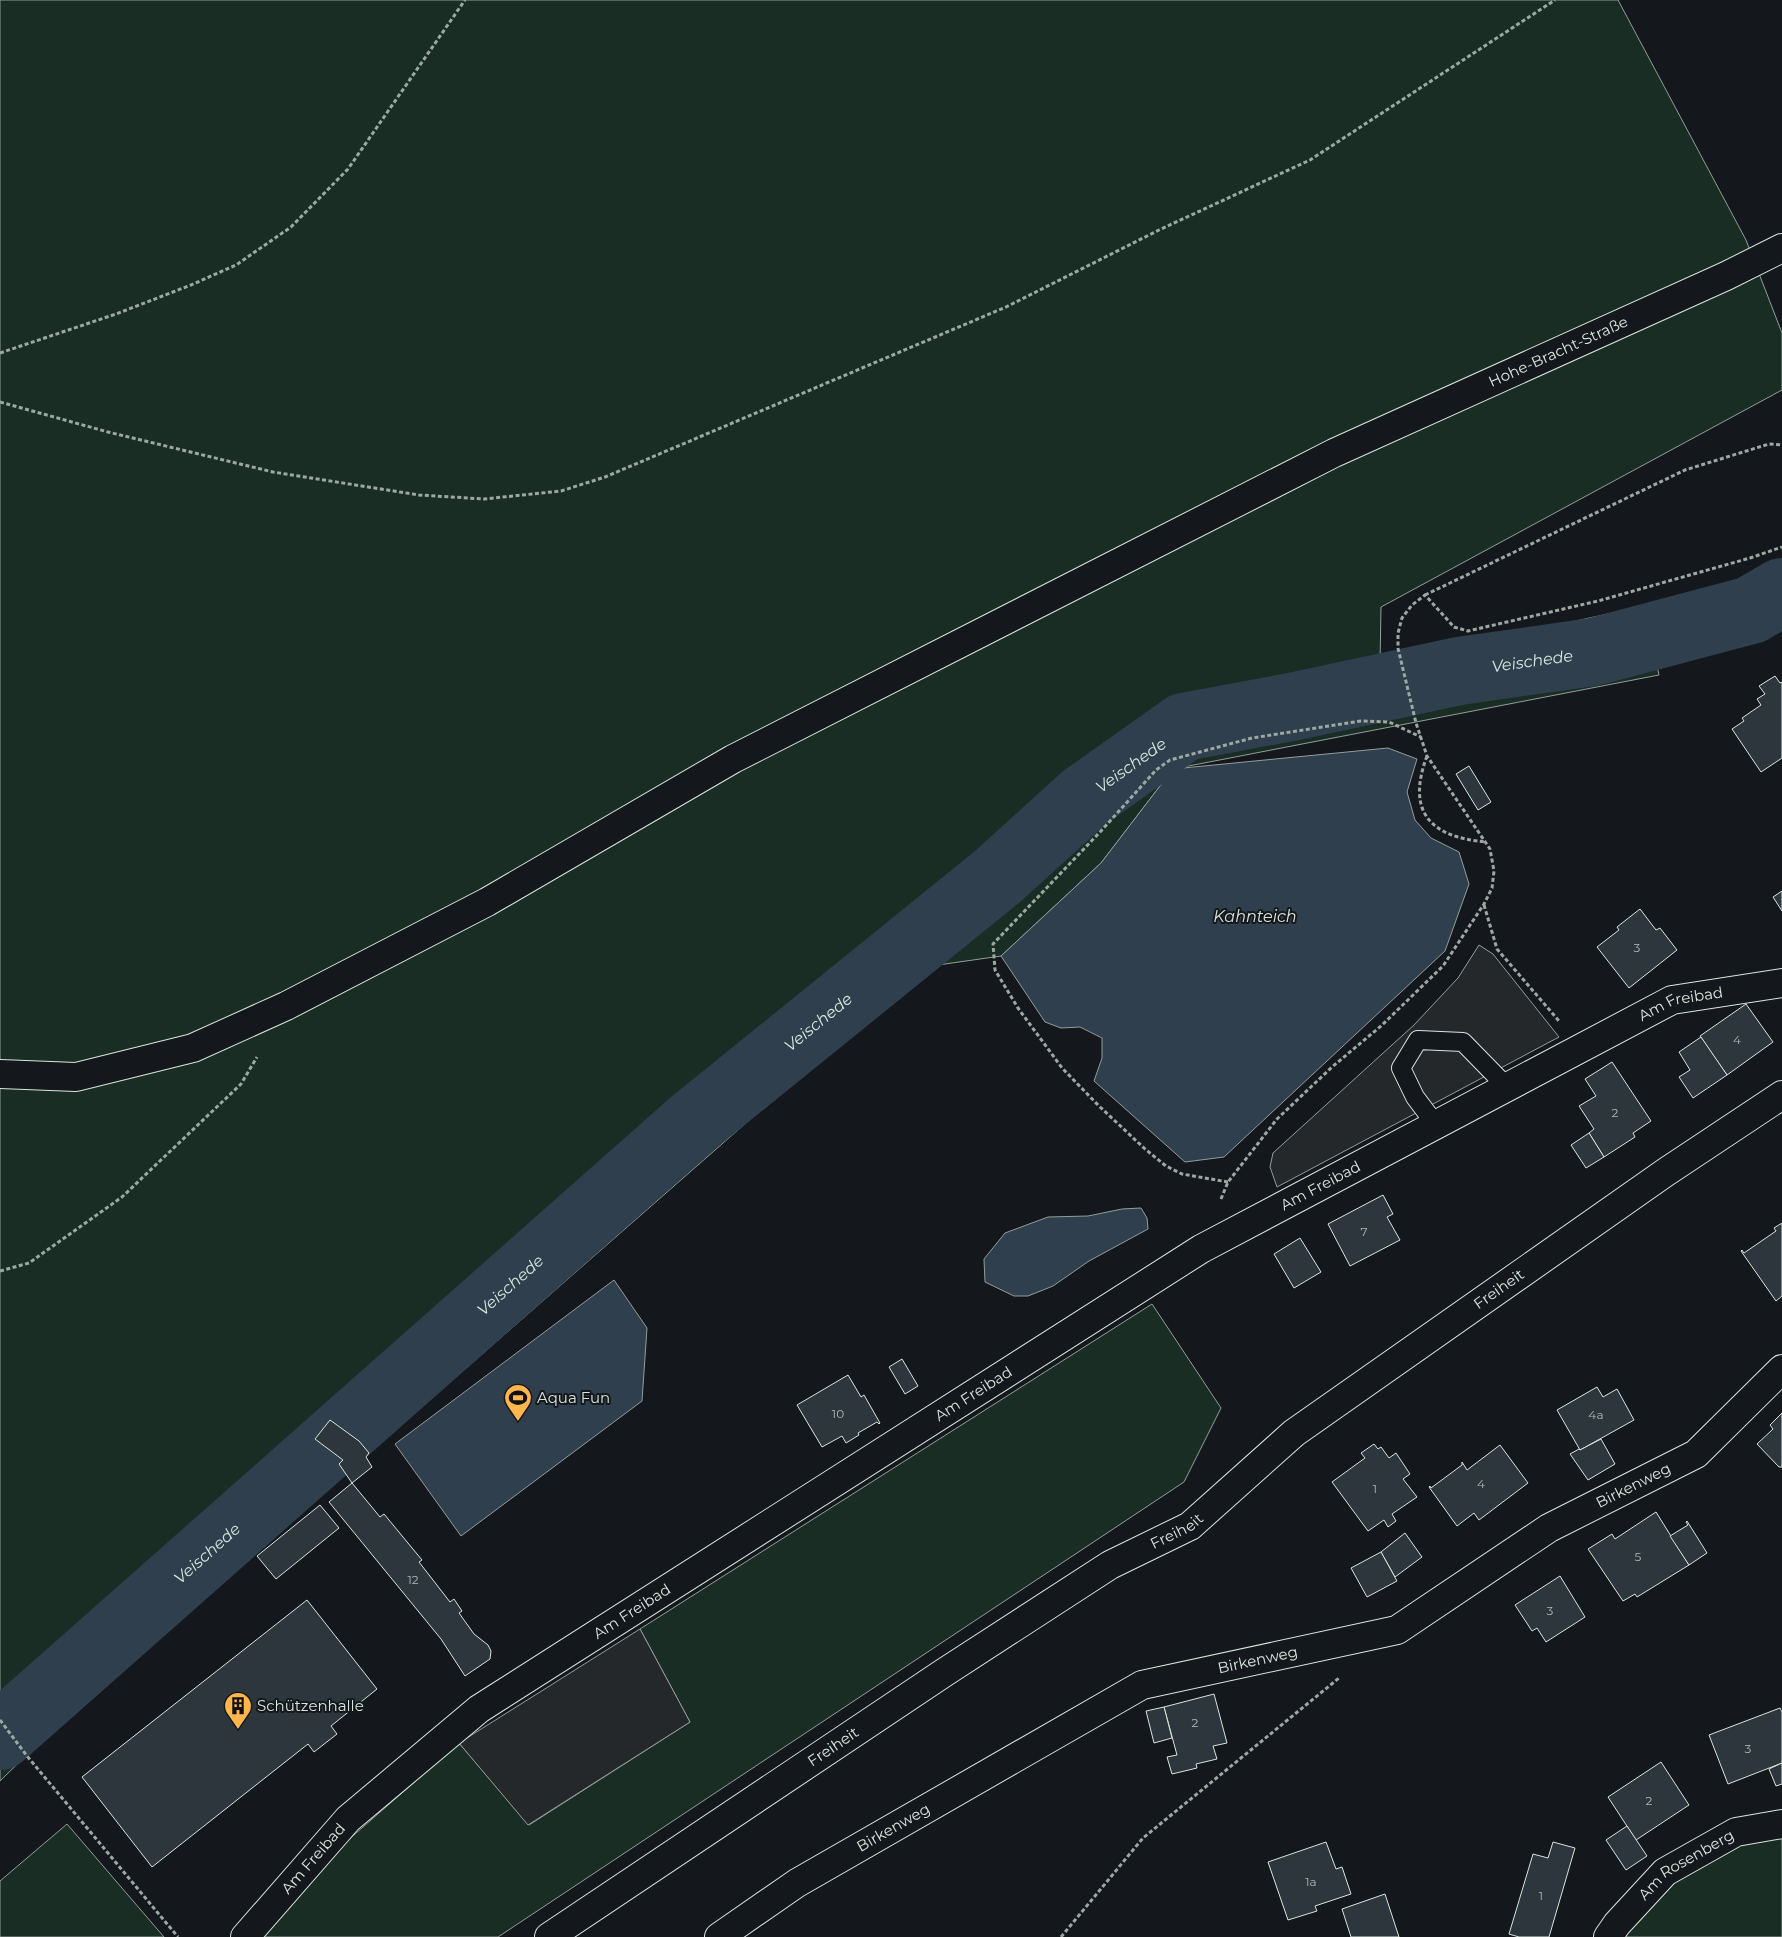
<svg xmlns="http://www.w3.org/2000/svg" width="1782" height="1937" font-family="Montserrat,sans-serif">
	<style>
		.green { fill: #1a2d24; stroke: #939e99 }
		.parking { fill: #24282b; stroke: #939e99 }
		.water { fill: #2f3f4d; stroke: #939e99 }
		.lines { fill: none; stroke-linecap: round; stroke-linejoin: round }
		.river { stroke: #2f3f4d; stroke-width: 68 }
		.building { fill: #2c363c; stroke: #d8e6dc }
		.service-casing { stroke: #d8e6dc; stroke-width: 20 }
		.minor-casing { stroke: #d8e6dc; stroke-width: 30 }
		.secondary-casing { stroke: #d8e6dc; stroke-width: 30 }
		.primary-casing { stroke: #d8e6dc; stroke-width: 30 }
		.path { stroke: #9da8a2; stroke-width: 3; stroke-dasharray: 4 2.5; stroke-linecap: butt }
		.service { stroke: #14181c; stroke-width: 18 }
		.minor { stroke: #14181c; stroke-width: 28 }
		.secondary { stroke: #14181c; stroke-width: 28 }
		.primary { stroke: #14181c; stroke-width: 28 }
		.labels { text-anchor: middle; stroke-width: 4; stroke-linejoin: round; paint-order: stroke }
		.number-label { font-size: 12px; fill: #adbab4 }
		.street-label { font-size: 15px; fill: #d8e6dc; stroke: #14181c }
		.poi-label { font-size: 15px; fill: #d8e6dc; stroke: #14181c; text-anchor: start }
		.water-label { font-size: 16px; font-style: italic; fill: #d8e6dc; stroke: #14181c }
	</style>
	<rect width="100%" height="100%" fill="#14181c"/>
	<!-- green -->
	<g class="green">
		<path d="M0,0H1618L1746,240L1782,333V390L1381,607L1380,664L1644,606L1659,675L1173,769L1101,863L1001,956L924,967L45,1737L0,1781Z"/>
		<path d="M1152,1304L1221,1408L1184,1482L498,1937H262L331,1855L459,1743L529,1825L690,1722L640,1629Z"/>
		<path d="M67,1824L164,1937H0V1881Z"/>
		<path d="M1782,1824V1937H1608L1665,1872Z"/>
	</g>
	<!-- parking -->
	<g class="parking">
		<path d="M1479,945L1493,954L1559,1037L1277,1187L1270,1167L1273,1153L1414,1025L1458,978Z"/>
		<path d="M640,1629L690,1722L528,1825L459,1743Z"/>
	</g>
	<!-- water -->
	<g class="water">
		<path d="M1388,748L1417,759L1407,792L1415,820L1431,838L1459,852L1469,884L1445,951L1224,1157L1185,1162L1094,1081L1102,1058V1038L1080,1027L1061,1028L1045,1022L1001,956L1101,863L1173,769Z"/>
		<path d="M1141,1208L1147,1218L1148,1229L1089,1261L1053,1286L1028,1296H1014L985,1282L984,1259L1005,1233L1048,1217L1088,1216L1122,1209Z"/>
		<path d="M614,1280L647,1328L642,1401L461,1536L395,1444Z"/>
	</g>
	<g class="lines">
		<!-- river -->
		<path class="river" id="s1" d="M0,1736L693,1123L997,877L1084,798L1184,727L1296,706L1459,671L1593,652L1751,610L1782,592"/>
	</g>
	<!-- building -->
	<g class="building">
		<path d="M1775,676L1780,683L1782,682V758L1761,772L1732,729L1744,721L1742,718L1761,705L1757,699L1765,694L1759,686Z"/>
		<path d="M1469,766L1491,802L1478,810L1456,774Z"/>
		<path d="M1782,891V911L1773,897Z"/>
		<path d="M1640,909L1656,930L1660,928L1677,950L1629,988L1597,947L1619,930L1617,927Z"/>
		<path d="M1746,1004L1773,1042L1727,1075L1700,1036Z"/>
		<path d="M1701,1037L1727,1075L1693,1098L1679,1077L1690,1070L1679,1052Z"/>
		<path d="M1612,1062L1651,1121L1633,1133L1635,1137L1604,1157L1589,1133L1594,1129L1579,1106L1596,1096L1585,1079Z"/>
		<path d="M1589,1133L1604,1157L1586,1168L1571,1145Z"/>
		<path d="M1383,1195L1393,1214L1387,1217L1400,1240L1350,1266L1328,1224Z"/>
		<path d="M1782,1223V1296L1776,1301L1741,1251L1742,1250L1744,1253L1776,1231L1774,1228Z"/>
		<path d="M1300,1238L1321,1272L1294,1288L1274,1254Z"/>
		<path d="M902,1359L918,1386L905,1394L889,1367Z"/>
		<path d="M848,1375L861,1397L864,1395L880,1423L879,1424L877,1422L858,1433L859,1435L846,1443L842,1436L822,1447L797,1405Z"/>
		<path d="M1597,1387L1603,1397L1617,1389L1634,1420L1580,1450L1557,1410Z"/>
		<path d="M1782,1413V1467H1779L1757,1444L1773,1429L1770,1425Z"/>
		<path d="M330,1420L359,1441L369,1453L366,1457L372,1467L352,1483L339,1464L343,1460L315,1439Z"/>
		<path d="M1601,1439L1615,1464L1588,1480L1570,1454L1579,1449L1580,1450Z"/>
		<path d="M1374,1444L1378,1449L1381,1447L1389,1458L1396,1453L1410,1474L1403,1479L1417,1497L1392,1514L1396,1521L1388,1527L1384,1520L1368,1531L1332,1482L1365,1458L1361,1453Z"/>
		<path d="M1500,1445L1528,1483L1479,1520L1474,1513L1457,1526L1429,1487L1430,1486L1431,1488L1462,1465V1462L1467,1470Z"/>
		<path d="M352,1483L380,1517L384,1514L422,1560L419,1562L450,1602L454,1599L462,1611L459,1613L474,1634L488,1645L491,1651L490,1659L465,1676L441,1639L329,1502Z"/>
		<path d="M320,1505L339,1528L276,1579L257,1556Z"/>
		<path d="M1656,1512L1689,1565L1637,1597L1635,1594L1623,1601L1588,1549L1612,1534L1615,1539Z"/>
		<path d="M1687,1521L1707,1553L1689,1565L1670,1536L1688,1525L1686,1522Z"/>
		<path d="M1405,1533L1422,1557L1395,1577L1381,1552Z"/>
		<path d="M1381,1552L1397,1581L1367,1597L1351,1568Z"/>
		<path d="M1560,1576L1585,1617L1546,1642L1537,1628L1532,1631L1515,1605Z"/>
		<path d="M307,1600L377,1689L331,1726L337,1734L314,1752L308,1744L152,1867L82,1777Z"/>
		<path d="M1214,1694L1227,1743L1213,1746L1217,1759L1196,1764L1197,1768L1172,1774L1167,1757L1177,1755L1164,1707Z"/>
		<path d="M1164,1707L1172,1738L1154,1743L1146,1711Z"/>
		<path d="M1780,1708L1782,1712V1763L1728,1784L1709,1735Z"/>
		<path d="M1661,1762L1689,1805L1636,1840L1608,1797Z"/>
		<path d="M1782,1763V1784L1776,1786L1769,1769Z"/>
		<path d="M1627,1826L1647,1856L1626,1870L1606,1840Z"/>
		<path d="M1326,1842L1336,1869L1342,1867L1351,1894L1315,1906L1317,1911L1288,1920L1268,1862Z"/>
		<path d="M1553,1842L1575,1848L1549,1937H1519L1509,1934L1533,1854L1548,1858Z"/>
		<path d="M1385,1894L1399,1937H1351L1342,1909Z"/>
	</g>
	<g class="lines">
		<defs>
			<path id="service" d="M1436,1125L1415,1097L1401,1068L1418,1040L1463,1042L1507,1087"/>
			<g id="minor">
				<path id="s2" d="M245,1937L348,1819L479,1709L1201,1249L1672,1000L1782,983"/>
				<path id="s3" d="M719,1937L797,1883L1142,1685L1397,1630L1549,1528L1696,1454L1782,1369"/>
				<path id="s4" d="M1608,1937L1617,1924L1665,1872L1736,1832L1782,1824"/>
			</g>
			<g id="secondary">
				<path id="s5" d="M0,1074L76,1077L193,1048L286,1006L487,902L733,759L1334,453L1726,276L1782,248"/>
			</g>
			<g id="primary">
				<path id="s6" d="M549,1937L945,1672L1110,1565L1190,1526L1294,1433L1666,1172L1782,1095"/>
			</g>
		</defs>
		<!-- service casing -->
		<use href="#service" class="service-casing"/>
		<!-- minor casing -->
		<use href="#minor" class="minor-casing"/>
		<!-- secondary casing -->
		<use href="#secondary" class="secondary-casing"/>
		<!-- primary casing -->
		<use href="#primary" class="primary-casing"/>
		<!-- path -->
		<g class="path">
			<path d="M0,353L116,314L191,285L236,265L291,227L348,169L465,0"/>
			<path d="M0,402L108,432L273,472L419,495L484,499L561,491L605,477L1006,307L1159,230L1310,160L1555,0"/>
			<path d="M1425,595L1685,470L1769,444L1782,445"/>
			<path d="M1427,756C1406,812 1430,837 1486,842"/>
			<path d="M1484,905L1497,949L1559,1021"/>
			<path d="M1228,1182L1182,1174L1166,1166L1145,1149L1099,1106L1062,1068L1018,1008L995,970L993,944L1101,831L1156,770L1170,760L1252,738L1361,721L1389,722L1421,737"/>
			<path d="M1221,1199L1228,1182L1277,1119L1332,1067L1381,1026L1443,966L1484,904L1492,888L1494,871L1490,849L1427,756L1416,723L1401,661L1398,648V633L1402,618L1412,605L1425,595L1454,627L1468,631L1598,601L1750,558L1782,547"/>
			<path d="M0,1271L29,1263L122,1197L241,1084L257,1057"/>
			<path d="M0,1720L27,1756L178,1937"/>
			<path d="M1061,1937L1143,1838L1339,1678"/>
		</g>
		<!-- service -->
		<use href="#service" class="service"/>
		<!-- minor -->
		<use href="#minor" class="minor"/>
		<!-- secondary -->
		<use href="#secondary" class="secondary"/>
		<!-- primary -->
		<use href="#primary" class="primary"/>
	</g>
	<!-- icons -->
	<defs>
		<symbol id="stadium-pin" viewBox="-11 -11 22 30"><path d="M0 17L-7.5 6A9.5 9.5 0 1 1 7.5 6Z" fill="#ffb74d" stroke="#14181c"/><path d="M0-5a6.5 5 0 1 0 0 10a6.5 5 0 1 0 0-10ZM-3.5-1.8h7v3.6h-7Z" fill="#111"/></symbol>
		<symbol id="building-pin" viewBox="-11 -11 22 30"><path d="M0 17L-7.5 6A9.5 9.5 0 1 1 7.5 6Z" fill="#ffb74d" stroke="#14181c"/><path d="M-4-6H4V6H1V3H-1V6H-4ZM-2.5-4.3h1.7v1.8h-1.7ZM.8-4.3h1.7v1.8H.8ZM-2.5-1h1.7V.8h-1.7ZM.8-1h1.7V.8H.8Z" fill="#111"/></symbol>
	</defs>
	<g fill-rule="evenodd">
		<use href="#stadium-pin" x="502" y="1382" width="32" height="43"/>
		<use href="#building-pin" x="222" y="1690" width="32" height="43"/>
	</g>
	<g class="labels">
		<!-- number labels -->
		<g class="number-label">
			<text x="1637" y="952">3</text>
			<text x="1737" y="1044">4</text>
			<text x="1615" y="1117">2</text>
			<text x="1364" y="1236">7</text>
			<text x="838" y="1418">10</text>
			<text x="1596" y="1419">4a</text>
			<text x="1481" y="1488">4</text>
			<text x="1375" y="1493">1</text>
			<text x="1638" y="1561">5</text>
			<text x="413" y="1584">12</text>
			<text x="1550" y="1615">3</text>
			<text x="1195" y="1727">2</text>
			<text x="1748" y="1753">3</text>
			<text x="1649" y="1805">2</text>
			<text x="1311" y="1886">1a</text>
			<text x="1541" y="1900">1</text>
		</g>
		<!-- street labels -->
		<g class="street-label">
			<text dy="5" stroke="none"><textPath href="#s5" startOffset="1730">Hohe-Bracht-Straße</textPath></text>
			<text dy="5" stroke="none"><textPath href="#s2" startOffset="1724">Am Freibad</textPath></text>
			<text dy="5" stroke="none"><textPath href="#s2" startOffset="1319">Am Freibad</textPath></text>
			<text dy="5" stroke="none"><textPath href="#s6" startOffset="1152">Freiheit</textPath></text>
			<text dy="5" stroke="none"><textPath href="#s2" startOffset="914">Am Freibad</textPath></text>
			<text dy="5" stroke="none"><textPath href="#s3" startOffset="1031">Birkenweg</textPath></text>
			<text dy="5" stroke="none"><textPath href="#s6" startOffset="748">Freiheit</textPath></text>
			<text dy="5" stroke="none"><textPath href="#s2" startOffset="509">Am Freibad</textPath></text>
			<text dy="5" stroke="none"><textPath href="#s3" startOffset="611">Birkenweg</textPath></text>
			<text dy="5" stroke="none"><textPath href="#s6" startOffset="342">Freiheit</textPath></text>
			<text dy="5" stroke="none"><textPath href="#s3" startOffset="206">Birkenweg</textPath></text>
			<text dy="5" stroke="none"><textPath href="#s2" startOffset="104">Am Freibad</textPath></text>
			<text dy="5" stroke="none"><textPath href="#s4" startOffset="108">Am Rosenberg</textPath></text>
		</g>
		<!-- poi labels -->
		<g class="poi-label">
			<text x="537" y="1403">Aqua Fun</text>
			<text x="257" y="1711">Schützenhalle</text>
		</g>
		<!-- water labels -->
		<g class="water-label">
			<text dy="6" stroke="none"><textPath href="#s1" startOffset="1911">Veischede</textPath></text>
			<text dy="6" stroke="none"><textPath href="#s1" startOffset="1491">Veischede</textPath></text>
			<text x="1255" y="922">Kahnteich</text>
			<text dy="6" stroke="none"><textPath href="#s1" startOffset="1086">Veischede</textPath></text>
			<text dy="6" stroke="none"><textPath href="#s1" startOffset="681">Veischede</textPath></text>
			<text dy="6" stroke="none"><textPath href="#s1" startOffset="276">Veischede</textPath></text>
		</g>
	</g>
</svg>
